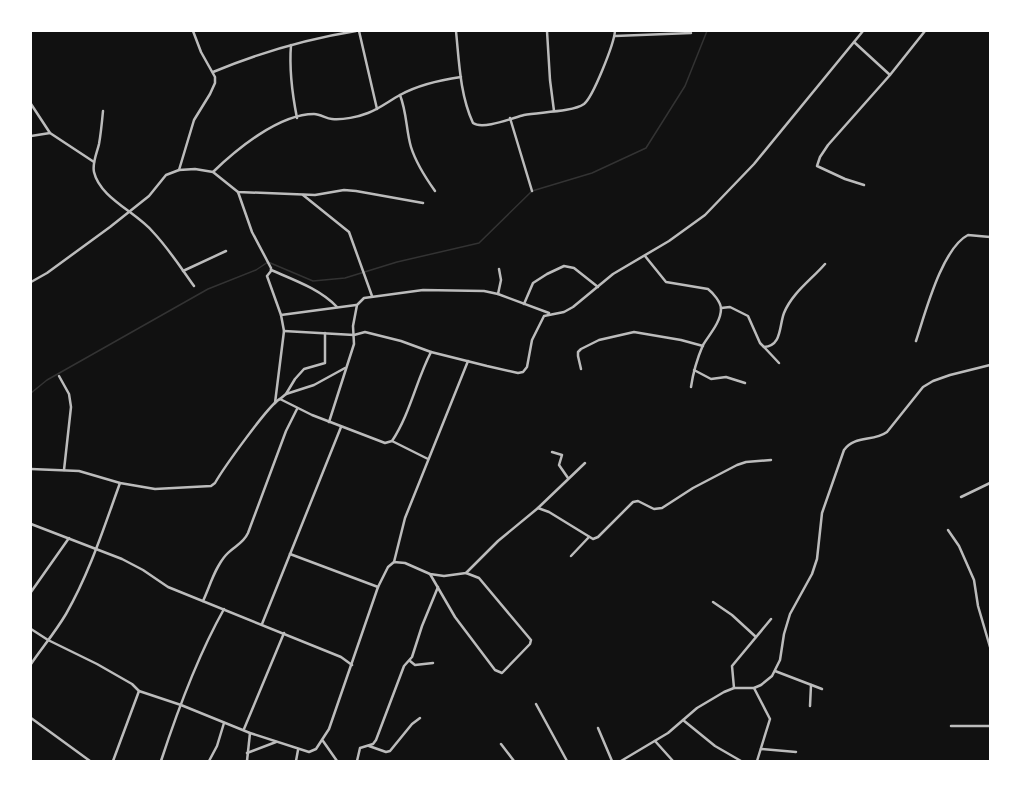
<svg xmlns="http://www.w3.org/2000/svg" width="1021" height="792" font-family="Barlow,sans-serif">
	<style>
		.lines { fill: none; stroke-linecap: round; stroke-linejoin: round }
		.stream { stroke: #333; stroke-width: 1.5 }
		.minor { stroke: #bcbcbc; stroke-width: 2.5 }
	</style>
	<rect width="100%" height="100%" fill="#111"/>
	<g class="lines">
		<!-- stream -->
		<path class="stream" d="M31,393L47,380L208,289L256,270L268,262L313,281L345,278L397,262L479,243L532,191L592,173L646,148L685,86L707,31"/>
		<!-- minor -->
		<g class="minor">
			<path d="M359,31L377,109"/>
			<path d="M456,31C459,61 460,95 473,123C483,130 512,118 524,115C539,112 573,112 584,104C593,97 614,44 615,31"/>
			<path d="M547,31L550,80L554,111"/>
			<path d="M615,36L691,33"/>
			<path d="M854,42L890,75L925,31"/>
			<path d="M291,45C289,70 292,93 297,118"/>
			<path d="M213,72C259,53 306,39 356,31"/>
			<path d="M400,95C407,113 406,130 411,147C416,163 425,177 435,191"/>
			<path d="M31,104L50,133L94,162"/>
			<path d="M103,111C102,122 101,133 99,144C97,153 92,163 94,172C100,198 136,212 153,232C169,249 181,268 194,286"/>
			<path d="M510,118L532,191"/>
			<path d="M31,136L50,133"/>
			<path d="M179,170L194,120L210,94L215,83V77L201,52L193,31"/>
			<path d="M213,172C237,149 279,114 314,114C321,114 326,119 332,119C343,120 358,117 368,113C379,109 389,101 400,95C418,85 440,80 461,77"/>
			<path d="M864,185L845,179L817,166L820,157L828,145L890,75"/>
			<path d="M238,192L252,232L271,268V271L267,276L281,315L284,331L275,403"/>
			<path d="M303,195L349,232L372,296"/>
			<path d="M645,256L666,282L708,289C713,293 721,302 721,309C721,322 709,335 703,345C697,359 693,373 691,387"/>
			<path d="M271,270C294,280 320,289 337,307"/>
			<path d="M183,271L226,251"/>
			<path d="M31,282L47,273L110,227L149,196L166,175L179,170L195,169L213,172L238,192L315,195L344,190L356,191L423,203"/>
			<path d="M498,294L501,280L499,269"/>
			<path d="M524,304L533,283L547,274L564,266L574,268L598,287"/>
			<path d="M721,308L730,307L748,316L760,343L764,347C782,346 779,326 784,313C792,293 811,280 825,264"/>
			<path d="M281,315L356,305"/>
			<path d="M284,331L354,335L365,332L401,341L431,352"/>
			<path d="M916,341C925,314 942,248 968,235L990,237"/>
			<path d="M764,347L779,363"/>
			<path d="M581,369L578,356V352L581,349L599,340L634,332L681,340L703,346"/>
			<path d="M694,370L711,379L726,377L745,383"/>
			<path d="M59,376L69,394L71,407L64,470"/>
			<path d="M286,394L295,379L304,369L325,363V333"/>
			<path d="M280,399L286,394L314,385L345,368"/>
			<path d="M329,422L354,344L353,326L357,305L364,298L423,290L484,291L498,294L549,313"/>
			<path d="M392,441L428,459"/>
			<path d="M552,452L562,455L559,465L568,478"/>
			<path d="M31,469L79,471L120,483L155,489L211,486L215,483C223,469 269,404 280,399L312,415L385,443L392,441C410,414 416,381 431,352L487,366L518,373L523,372L527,367L532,340L544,316L564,312L573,307L613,274L669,241L705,215L754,164L863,31"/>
			<path d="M961,497L990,483"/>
			<path d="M538,508L549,512L593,539L598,537L633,502L638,501L654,509L662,508L693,488L737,465L746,462L771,460"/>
			<path d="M31,524L122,559L143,570L168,587L341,657L352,665"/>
			<path d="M948,530L959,546L974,580L978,606L990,647"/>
			<path d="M290,554L378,587"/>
			<path d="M571,556L589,537"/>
			<path d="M394,562L405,518L468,361"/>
			<path d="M430,574L455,617L495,670L502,673L530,644L531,640L479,578L466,573"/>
			<path d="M31,592L69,538"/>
			<path d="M203,601C210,586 215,567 226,555C234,546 243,544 248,533L286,431L297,409"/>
			<path d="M713,602L732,615L756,637"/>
			<path d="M262,624L341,427"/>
			<path d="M31,629L48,640L97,664L132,684L139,691L181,705L250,733L309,752L316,749L329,729L378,587L388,567L394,562L405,563L430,574L444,576L466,573L498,541L538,508L585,463"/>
			<path d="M410,661L415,665L433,663"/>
			<path d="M31,664C42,648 56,631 66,614C90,572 104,527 120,483"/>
			<path d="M775,671L822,689"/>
			<path d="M734,688L732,666L771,619"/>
			<path d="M754,688L770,719L757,761"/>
			<path d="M536,704L567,761"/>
			<path d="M810,706L811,685"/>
			<path d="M31,718L90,761"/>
			<path d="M683,720L715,746L741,761"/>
			<path d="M951,726H990"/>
			<path d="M598,728L612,761"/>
			<path d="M244,729L284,633"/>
			<path d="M323,741L337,761"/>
			<path d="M655,741L673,761"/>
			<path d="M501,744L514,761"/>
			<path d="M369,746L386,752L390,751L412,724L420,718"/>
			<path d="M761,749L796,752"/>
			<path d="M247,753L276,742"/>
			<path d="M113,761L139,691"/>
			<path d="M161,761C178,709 197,657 224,609"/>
			<path d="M209,761L217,746L224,723"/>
			<path d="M247,761L250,733"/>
			<path d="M296,761L298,750"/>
			<path d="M357,761L360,748L373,744L376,740L404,666L412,657L422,626L438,587"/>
			<path d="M621,761L668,733L697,708L724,692L734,688H754L761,685L772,676L780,660L784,634L790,614L812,574L817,559L822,513L844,450C855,435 873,442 887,432L923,387L933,381L950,375L990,365"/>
		</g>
	</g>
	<!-- border -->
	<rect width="1021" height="792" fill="none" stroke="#ffffff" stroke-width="64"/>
</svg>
